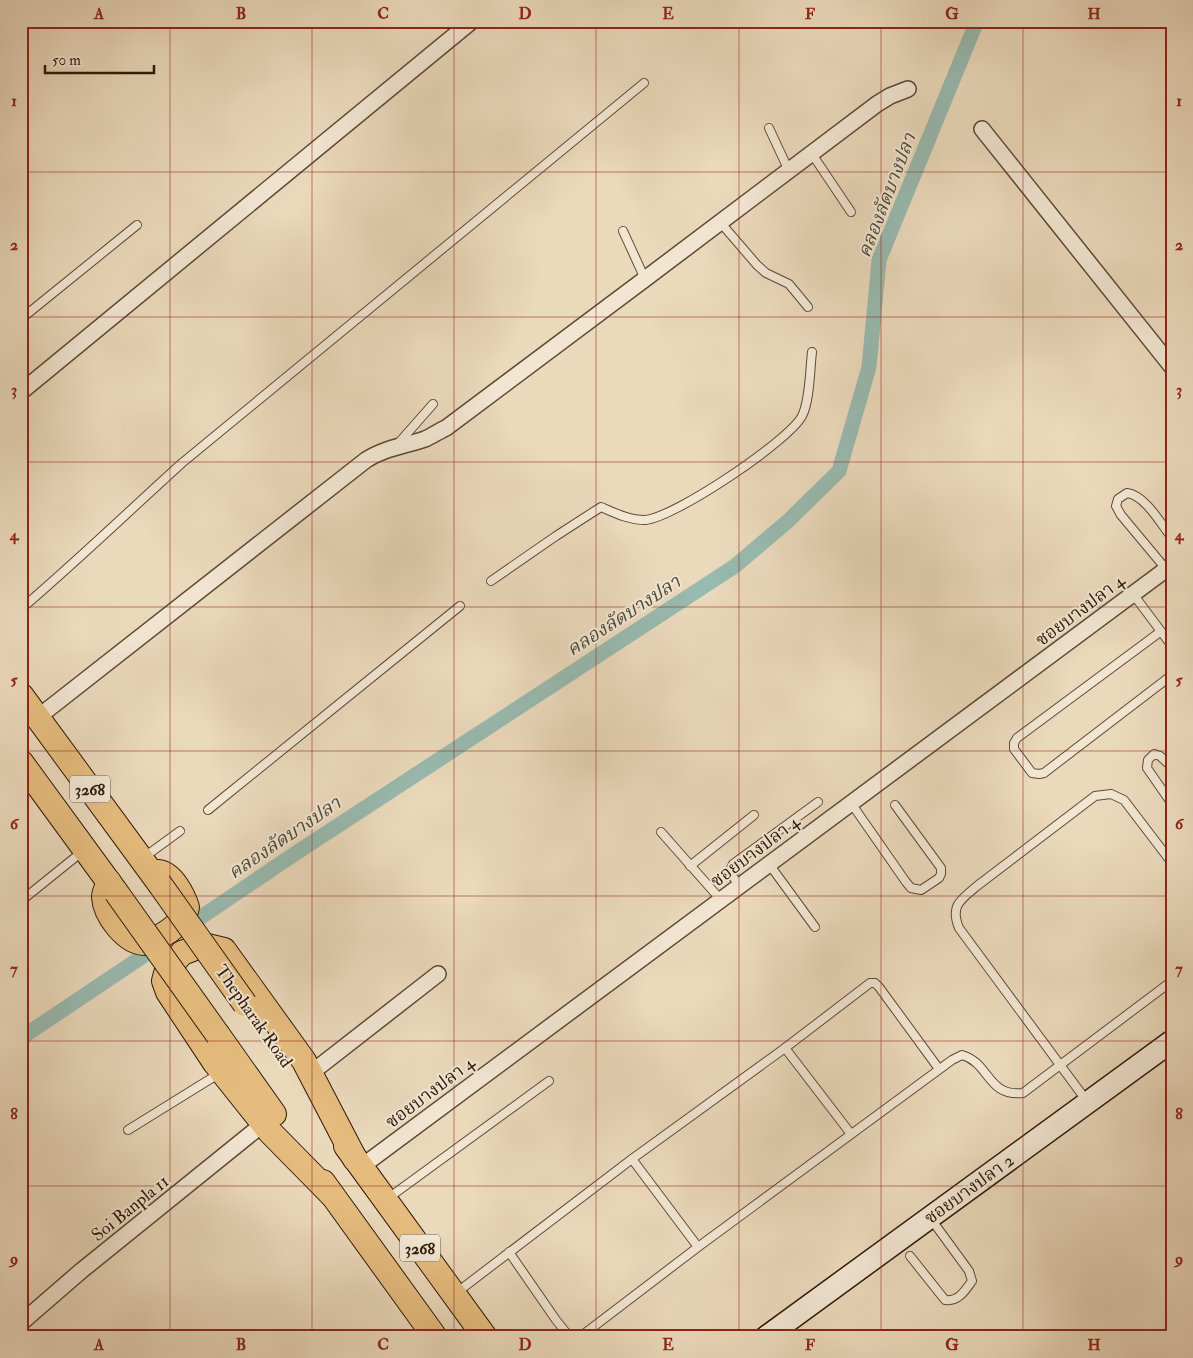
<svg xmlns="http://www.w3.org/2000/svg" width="1193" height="1358" font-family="'IM FELL Double Pica','Noto Serif Thai',serif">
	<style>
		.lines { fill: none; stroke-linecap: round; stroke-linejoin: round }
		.canal { stroke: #98bab0; stroke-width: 15 }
		.lane-casing { stroke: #5c4a36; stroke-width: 10 }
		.street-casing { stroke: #5c4a36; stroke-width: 18 }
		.secondary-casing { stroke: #2c1a0a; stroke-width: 24 }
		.primary-casing { stroke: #2c1a0a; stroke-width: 26 }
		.lane { stroke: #f2e6d3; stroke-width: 8 }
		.street { stroke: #f2e6d3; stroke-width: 15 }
		.secondary { stroke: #f2e6d3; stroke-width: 21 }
		.primary { stroke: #e6bc7e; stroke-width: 24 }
		.primary-bridge-casing { stroke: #2c1a0a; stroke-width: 26; stroke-linecap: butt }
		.primary-bridge { stroke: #e6bc7e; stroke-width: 24 }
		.grid { fill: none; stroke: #8f2418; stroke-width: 1; stroke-opacity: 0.55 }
		.labels { text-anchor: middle; stroke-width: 4; stroke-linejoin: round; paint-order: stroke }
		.shield { fill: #f2e6d3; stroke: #675746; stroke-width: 1 }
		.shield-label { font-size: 16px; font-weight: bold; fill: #2c1a0a }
		.street-label { font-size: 18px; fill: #2c1a0a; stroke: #f2e6d3 }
		.water-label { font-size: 19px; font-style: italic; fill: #4c4a3c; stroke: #f2e6d3 }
		.neatline { fill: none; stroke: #8f2418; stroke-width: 2 }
		.grid-label { font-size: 16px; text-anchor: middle; font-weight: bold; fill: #8f2418 }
	</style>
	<rect width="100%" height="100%" fill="#ebd9bc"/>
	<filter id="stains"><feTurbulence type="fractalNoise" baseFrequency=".004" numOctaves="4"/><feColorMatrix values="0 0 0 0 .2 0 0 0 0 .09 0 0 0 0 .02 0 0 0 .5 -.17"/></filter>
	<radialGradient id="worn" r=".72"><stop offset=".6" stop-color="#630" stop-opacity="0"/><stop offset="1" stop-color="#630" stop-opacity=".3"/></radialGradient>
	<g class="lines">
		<!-- canal -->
		<g class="canal">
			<path d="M182,930L296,853L735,566L788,521L839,471L869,367L879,260L977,21"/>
			<path d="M21,1038L161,944"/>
		</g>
		<defs>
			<g id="lane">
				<path d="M769,128L789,171"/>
				<path d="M812,154L851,212"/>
				<path d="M720,222L757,265L766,273L789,284L808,307"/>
				<path d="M623,231L645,279"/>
				<path d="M21,319L137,225"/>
				<path d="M396,446L433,404"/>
				<path d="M1166,569L1121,515L1116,506L1118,499L1127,493C1145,495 1161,524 1172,538"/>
				<path d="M491,581L556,536L601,507C615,513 629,520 645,520C674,518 789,441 802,416C810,401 810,368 812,352"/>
				<path d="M1133,594L1172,646"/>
				<path d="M21,609C76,562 128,512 182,463L644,83"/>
				<path d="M1160,632L1017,738L1014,743V749L1032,773L1039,774L1044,773L1172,675"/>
				<path d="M1172,767L1160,756L1154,754L1148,760L1147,768L1172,804"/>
				<path d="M851,803L906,882L911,888L921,890L939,878L941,874V868L895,805"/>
				<path d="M208,810L460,606"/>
				<path d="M661,832L721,900"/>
				<path d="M143,858L180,831"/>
				<path d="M769,864L815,927"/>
				<path d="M690,866L754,815"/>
				<path d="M740,886C734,878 727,873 733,864L818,802"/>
				<path d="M21,901L83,851"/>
				<path d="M785,1048L851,1134"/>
				<path d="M1086,1100L959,928C950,906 960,900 977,886L1095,796L1111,794L1124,800L1172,863"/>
				<path d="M128,1130L220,1073"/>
				<path d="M632,1159L785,1048L870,983H875L879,987L939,1069"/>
				<path d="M387,1199L549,1081"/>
				<path d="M509,1252L556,1320L568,1335L575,1337"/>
				<path d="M910,1256L945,1300C958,1302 965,1291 972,1281L969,1271L931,1219"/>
				<path d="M456,1293L632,1159L698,1247L952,1060L962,1055C990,1063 987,1097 1023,1093L1172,981"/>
				<path d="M580,1337L698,1247"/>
			</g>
			<g id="street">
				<path d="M982,129L1172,367"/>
				<path d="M21,392L472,21"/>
				<path d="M37,718L366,460C384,448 405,446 425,439C432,436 439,431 446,428L645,279L877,104L890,96L908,89"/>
				<path d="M311,1073L438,974"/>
				<path d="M361,1167L1172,565"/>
				<path d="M21,1323L81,1271L263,1124"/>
			</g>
			<path id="secondary" d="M766,1337L1172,1041"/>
			<g id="primary">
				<path d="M21,695L159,883"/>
				<path d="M21,762L116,892"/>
				<path d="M109,882C107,887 104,892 104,897C105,915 126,943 145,943C153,943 162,935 169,931C178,924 185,918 187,907C183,895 172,873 158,872"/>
				<path d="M218,1035L274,1114"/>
				<path d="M346,1146L485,1337"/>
				<path d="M323,1182L435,1337"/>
				<path d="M332,1195L270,1132L215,1063L168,992L164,981L167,970L182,953L203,945L224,950L304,1061L355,1159"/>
			</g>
		</defs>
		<!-- lane casing -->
		<use href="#lane" class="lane-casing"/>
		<!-- street casing -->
		<use href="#street" class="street-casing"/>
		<!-- secondary casing -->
		<use href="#secondary" class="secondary-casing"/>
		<!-- primary casing -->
		<use href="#primary" class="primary-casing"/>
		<!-- lane -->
		<use href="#lane" class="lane"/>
		<!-- street -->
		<use href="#street" class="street"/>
		<!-- secondary -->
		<use href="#secondary" class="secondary"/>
		<!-- primary -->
		<use href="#primary" class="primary"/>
		<defs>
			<g id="primary-bridge">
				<path d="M159,883L245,1004"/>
				<path d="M116,892L218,1035"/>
			</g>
		</defs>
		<!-- primary-bridge casing -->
		<use href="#primary-bridge" class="primary-bridge-casing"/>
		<!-- primary-bridge -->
		<use href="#primary-bridge" class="primary-bridge"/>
	</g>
	<!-- grid -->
	<path class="grid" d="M170,21V1337M312,21V1337M454,21V1337M596,21V1337M739,21V1337M881,21V1337M1023,21V1337M21,172H1172M21,317H1172M21,462H1172M21,607H1172M21,751H1172M21,896H1172M21,1041H1172M21,1186H1172"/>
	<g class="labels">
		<!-- shield labels -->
		<g class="shield">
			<rect x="70" y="775.5" width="40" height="27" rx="4"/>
			<rect x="400" y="1234.5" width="40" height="27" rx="4"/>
		</g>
		<g class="shield-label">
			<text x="90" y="795">3268</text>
			<text x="420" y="1254">3268</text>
		</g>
		<!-- street labels -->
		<g class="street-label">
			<text transform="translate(1080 610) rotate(-37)" y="6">ซอยบางปลา 4</text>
			<text transform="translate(755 851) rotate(-37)" y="6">ซอยบางปลา 4</text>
			<text transform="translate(254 1016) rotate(55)" y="6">Thepharak Road</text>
			<text transform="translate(430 1092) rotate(-37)" y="6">ซอยบางปลา 4</text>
			<text transform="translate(969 1189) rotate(-36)" y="6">ซอยบางปลา 2</text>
			<text transform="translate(130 1208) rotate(-39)" y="6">Soi Banpla 11</text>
		</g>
		<!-- water labels -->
		<g class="water-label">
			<text transform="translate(886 195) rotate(-69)" y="7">คลองลัดบางปลา</text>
			<text transform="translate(623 615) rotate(-33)" y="7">คลองลัดบางปลา</text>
			<text transform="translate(284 837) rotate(-34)" y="7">คลองลัดบางปลา</text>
		</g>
	</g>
	<!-- margin -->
	<rect width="1193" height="1358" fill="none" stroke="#ebd9bc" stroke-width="55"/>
	<!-- scale -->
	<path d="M45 65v8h109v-8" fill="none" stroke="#2c1a0a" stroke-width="2.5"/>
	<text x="52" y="65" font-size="15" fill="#2c1a0a" stroke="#f2e6d3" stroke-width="4" paint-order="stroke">50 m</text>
	<rect x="28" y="28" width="1138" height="1302" class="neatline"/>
	<g class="grid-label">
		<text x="99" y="19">A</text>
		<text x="241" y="19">B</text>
		<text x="383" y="19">C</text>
		<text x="525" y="19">D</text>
		<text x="668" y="19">E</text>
		<text x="810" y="19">F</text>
		<text x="952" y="19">G</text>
		<text x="1094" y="19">H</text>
		<text x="14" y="106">1</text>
		<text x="1179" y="106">1</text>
		<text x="14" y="250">2</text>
		<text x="1179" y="250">2</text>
		<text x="14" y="395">3</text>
		<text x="1179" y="395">3</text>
		<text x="14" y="540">4</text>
		<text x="1179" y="540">4</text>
		<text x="14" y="685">5</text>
		<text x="1179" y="685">5</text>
		<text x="14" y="829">6</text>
		<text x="1179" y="829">6</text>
		<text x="14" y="974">7</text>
		<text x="1179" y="974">7</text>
		<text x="14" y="1119">8</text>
		<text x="1179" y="1119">8</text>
		<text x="14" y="1264">9</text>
		<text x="1179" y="1264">9</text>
		<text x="99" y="1350">A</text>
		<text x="241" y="1350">B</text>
		<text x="383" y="1350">C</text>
		<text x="525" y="1350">D</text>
		<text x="668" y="1350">E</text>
		<text x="810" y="1350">F</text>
		<text x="952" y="1350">G</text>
		<text x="1094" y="1350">H</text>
	</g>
	<rect width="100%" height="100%" filter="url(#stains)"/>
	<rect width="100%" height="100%" fill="url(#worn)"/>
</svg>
